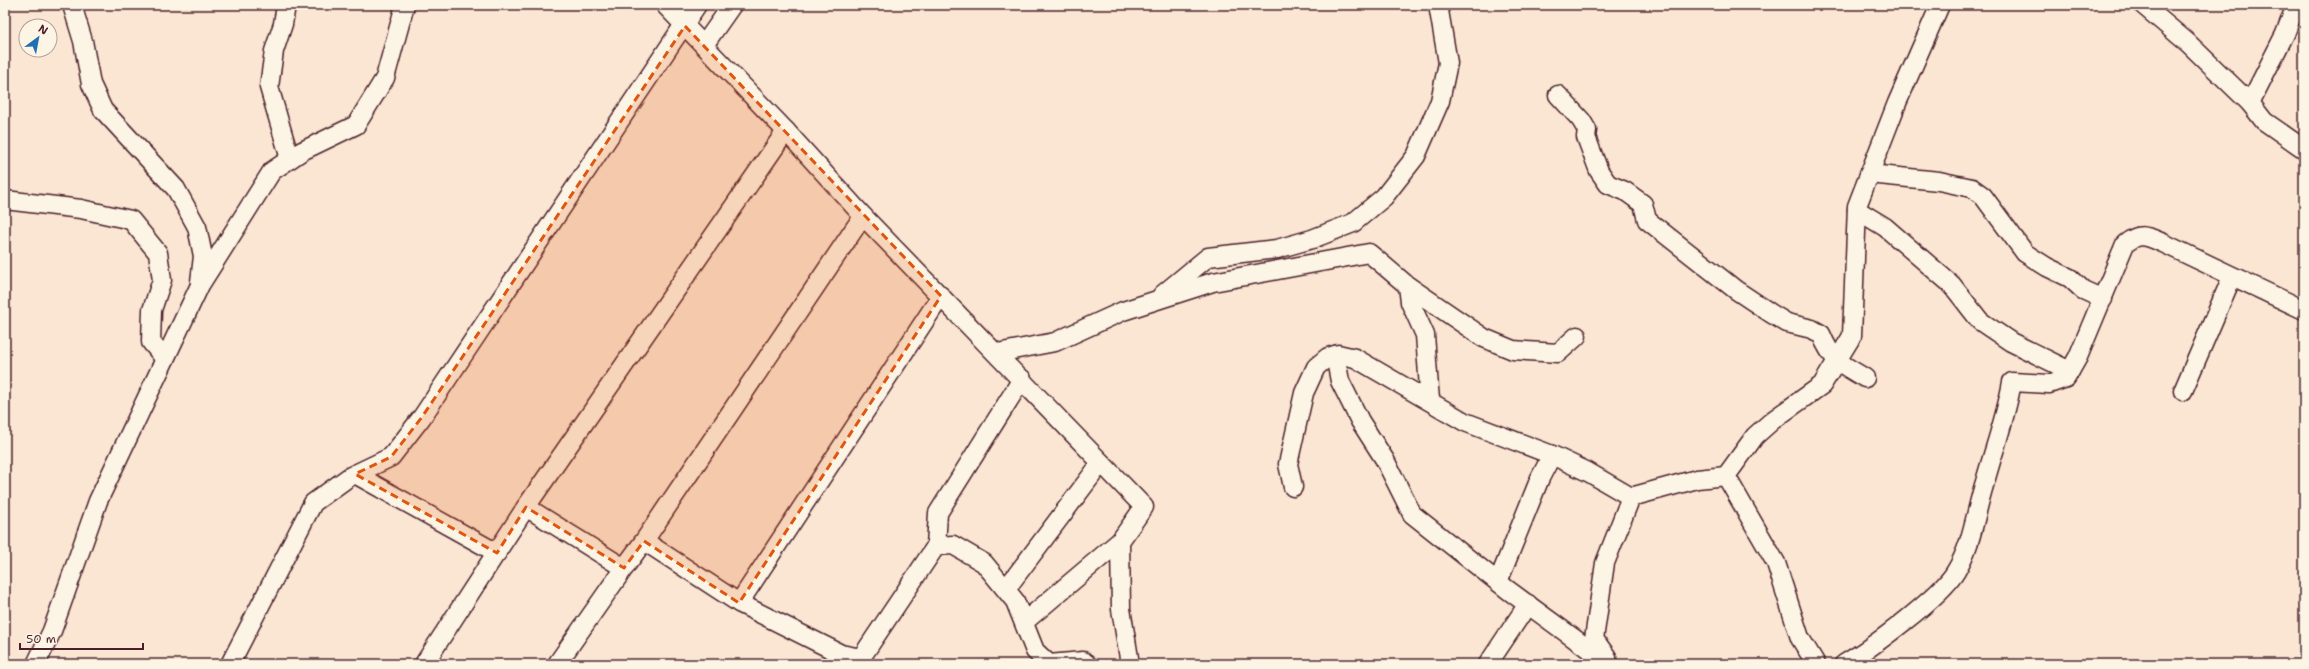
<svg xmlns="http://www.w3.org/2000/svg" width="2309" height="669" font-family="'Shantell Sans',sans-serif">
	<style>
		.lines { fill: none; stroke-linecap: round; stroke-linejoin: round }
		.street-casing { stroke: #4a1f2b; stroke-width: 21 }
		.street { stroke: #fcf5e5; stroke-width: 18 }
		.marked { fill: #e0560e; fill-opacity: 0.2; stroke: #e0560e; stroke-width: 3; stroke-dasharray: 8 5; stroke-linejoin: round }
	</style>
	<rect width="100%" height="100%" fill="#fae6d2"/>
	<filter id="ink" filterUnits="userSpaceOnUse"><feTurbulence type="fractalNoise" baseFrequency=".025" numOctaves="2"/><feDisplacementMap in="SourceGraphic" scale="8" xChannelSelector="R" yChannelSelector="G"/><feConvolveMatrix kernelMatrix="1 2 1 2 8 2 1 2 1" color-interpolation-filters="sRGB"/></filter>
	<g filter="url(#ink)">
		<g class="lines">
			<defs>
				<g id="street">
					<path d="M72,5L83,41L91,84L103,110L176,189L197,227L203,256L200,282"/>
					<path d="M286,5L283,24L274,51L269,87L290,159"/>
					<path d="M665,5L786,131L863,216L1144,507L1120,541L1121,609L1130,664"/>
					<path d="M2143,5L2188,43L2250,103L2285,34L2296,5"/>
					<path d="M704,45L732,5"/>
					<path d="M1558,95L1581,120L1587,130L1586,137L1599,171L1608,184L1625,191L1643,204L1647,220L1736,290L1772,314L1787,323L1812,329L1821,334C1833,362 1840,363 1865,378"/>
					<path d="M2250,103L2264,121L2304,149"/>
					<path d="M1869,174L1939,181L1972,188L1983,196L2025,253L2047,267L2070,278L2083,290L2103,299"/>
					<path d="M5,200L81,209L131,220L158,253L162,280L152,310L151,342L165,359"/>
					<path d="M1857,210L1885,227L1952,285L1980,321L2011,342L2070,371"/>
					<path d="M1408,286L1410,302L1425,335L1430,401"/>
					<path d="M1162,295L1208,257L1277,249L1312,239L1353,223L1384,197L1416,156L1440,101L1448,63L1438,5"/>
					<path d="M997,353L1055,342L1123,311L1213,282L1369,253L1408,286L1484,338L1513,350L1558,353L1577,336"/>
					<path d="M1335,355L1340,381L1360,421L1385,460L1412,514L1508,590L1609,664"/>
					<path d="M2183,391L2232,277"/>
					<path d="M355,474L497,553"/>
					<path d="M1293,487L1288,464L1304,393L1316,367L1328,357L1338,354L1355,358L1465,422L1552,455L1588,472L1631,497"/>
					<path d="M526,507L786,131"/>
					<path d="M644,541L863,216"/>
					<path d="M936,546L938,513L1022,379"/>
					<path d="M1498,582L1540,478L1552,455"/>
					<path d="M1006,589L1101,463"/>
					<path d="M739,603L941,296"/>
					<path d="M1024,622L1120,541"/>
					<path d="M1607,657L1594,639L1605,563L1631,497L1697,479L1726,476"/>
					<path d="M36,664L52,631L98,501L200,285L272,171L302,151L356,125L385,78L405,5"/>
					<path d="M230,664L313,503L349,477L391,457L422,417L697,5"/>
					<path d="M424,664L526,507L624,568L644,541L739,603L841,654L861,658L936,546L953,545L984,563L1015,601L1035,651L1049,664L1083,661L1087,664"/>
					<path d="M557,664L624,568"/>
					<path d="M1488,664L1528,604"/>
					<path d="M1816,664L1800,638L1776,563L1726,476L1755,436L1773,420L1822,385L1852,336L1857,206L1897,103L1940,5"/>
					<path d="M1844,664C1870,649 1942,596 1956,571C1973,542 1975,513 1985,482C1994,449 2006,417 2012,382L2049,384L2066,378L2078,357L2125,244C2140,232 2146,236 2163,243L2304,310"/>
				</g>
			</defs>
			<!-- street casing -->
			<use href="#street" class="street-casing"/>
			<!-- street -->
			<use href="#street" class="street"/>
		</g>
	</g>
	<!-- marked area -->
	<path class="marked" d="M685,26L941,296L739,603L644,541L624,568L526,507L497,553L355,474L391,457L422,417Z"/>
	<!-- margin -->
	<rect width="2309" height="669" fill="none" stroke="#fcf5e5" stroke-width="20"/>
	<rect x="10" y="10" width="2289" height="649" fill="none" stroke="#4a1f2b" stroke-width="1.5" filter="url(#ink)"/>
	<!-- north arrow -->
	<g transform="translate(38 38) rotate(32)"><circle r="19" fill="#fcf5e5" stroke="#b59f9b"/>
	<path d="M0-3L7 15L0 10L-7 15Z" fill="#1f6fb2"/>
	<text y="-6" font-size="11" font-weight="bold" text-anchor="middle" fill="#4a1f2b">N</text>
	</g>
	<!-- scale -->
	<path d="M20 643v6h123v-6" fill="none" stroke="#4a1f2b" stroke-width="2"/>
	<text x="26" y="643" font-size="12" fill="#4a1f2b" stroke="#fcf5e5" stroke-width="3" paint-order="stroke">50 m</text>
</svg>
